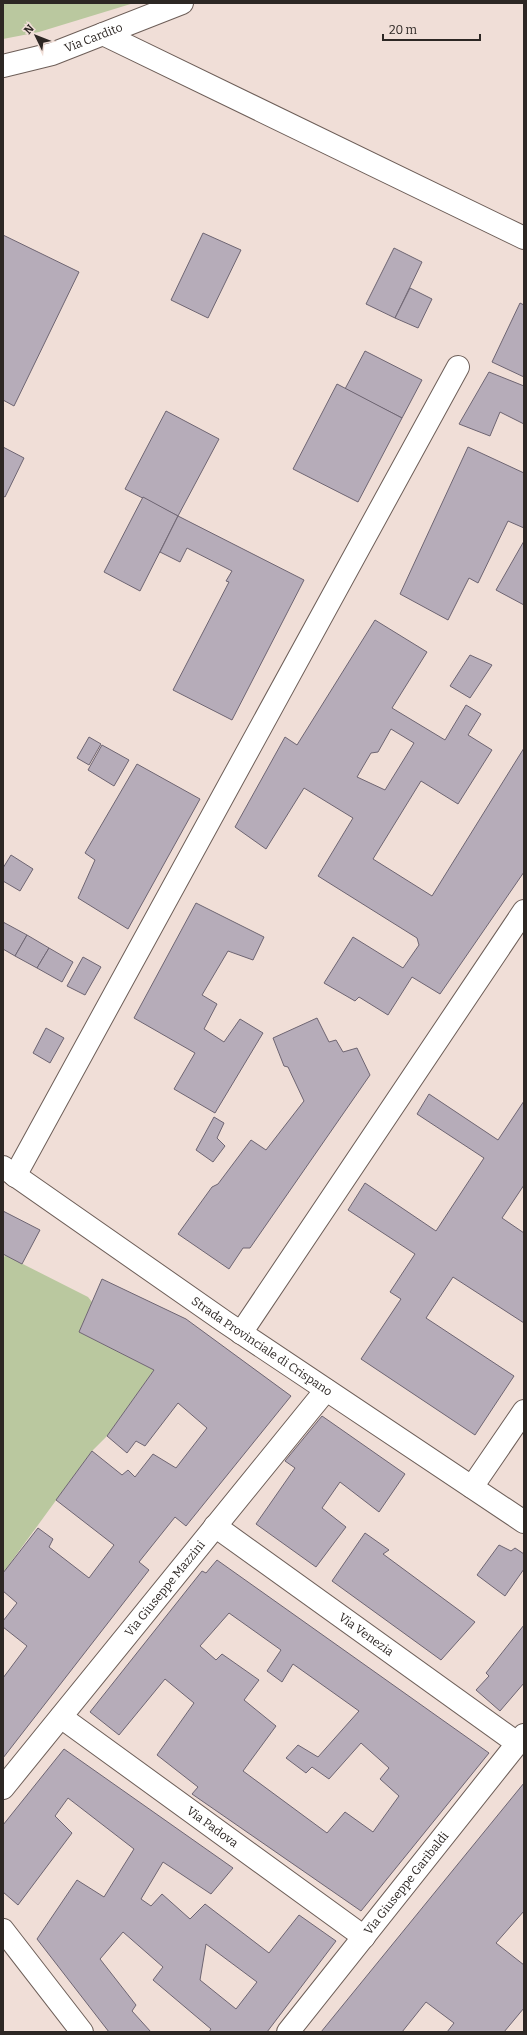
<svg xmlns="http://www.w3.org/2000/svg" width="527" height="2035" font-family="Bitter,serif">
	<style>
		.green { fill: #bac89f }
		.building { fill: #b6acb9; stroke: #6e6572; fill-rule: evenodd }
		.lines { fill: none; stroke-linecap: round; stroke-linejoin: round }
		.minor-casing { stroke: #6d5e58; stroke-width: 24 }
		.tertiary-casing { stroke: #6d5e58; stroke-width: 24 }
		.minor { stroke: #fff; stroke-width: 22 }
		.tertiary { stroke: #fff; stroke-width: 22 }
		.labels { text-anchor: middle; stroke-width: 3; stroke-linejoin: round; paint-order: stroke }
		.street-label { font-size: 12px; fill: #2d2724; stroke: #f0ded7 }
	</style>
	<rect width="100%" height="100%" fill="#f0ded7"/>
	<!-- green -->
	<g class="green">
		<path d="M3,3H134L39,32L3,39Z"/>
		<path d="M5,1255L88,1297L92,1302L79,1332L154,1370L107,1436L92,1451L3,1573V1260Z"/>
	</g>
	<!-- building -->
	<g class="building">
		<path d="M203,233L241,250L208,318L171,300Z"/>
		<path d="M3,235L79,272L14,406L3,400Z"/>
		<path d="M394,248L422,262L395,318L366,304Z"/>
		<path d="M410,288L432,299L418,328L395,318Z"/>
		<path d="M520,303L524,305V377L492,362Z"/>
		<path d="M365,351L422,380L402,418L345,389Z"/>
		<path d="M489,372L524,386V424L500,412L490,436L459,424Z"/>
		<path d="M337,384L402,418L358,502L293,469Z"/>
		<path d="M166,411L219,439L178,516L125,489Z"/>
		<path d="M3,447L24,458L5,497L3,496Z"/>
		<path d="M468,447L524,473V528L508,521L478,583L469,578L448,620L400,594Z"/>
		<path d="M143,497L178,516L140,591L104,572Z"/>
		<path d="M178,516L304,580L232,720L173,690L229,582L226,581L232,571L187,548L180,562L160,552Z"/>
		<path d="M524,541V605L496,590Z"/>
		<path d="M375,620L427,652L392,708L445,740L466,705L481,714L468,735L492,750L458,804L421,781L373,859L432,896L524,748V872L440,994L412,977L388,1015L359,997L355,1001L324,983L353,937L403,968L419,945L417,938L318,876L353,818L304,788L266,849L235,827L285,737L297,745ZM391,729L414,743L385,790L357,777L371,753L378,752Z"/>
		<path d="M470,655L492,665L470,698L450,686Z"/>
		<path d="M89,737L101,744L89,765L77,758Z"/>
		<path d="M102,745L129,760L114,786L88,770Z"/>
		<path d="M137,764L200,799L128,929L78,898L95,860L85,853Z"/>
		<path d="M11,855L33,869L20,891L3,881V868Z"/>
		<path d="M196,903L264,937L253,960L228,951L202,995L217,1004L204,1029L224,1042L240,1019L263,1033L215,1113L174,1089L195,1053L134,1018Z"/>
		<path d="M3,922L27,935L15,956L3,949Z"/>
		<path d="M27,935L49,948L37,968L15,956Z"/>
		<path d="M49,948L73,962L62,982L37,968Z"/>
		<path d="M83,957L101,967L85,995L67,986Z"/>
		<path d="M317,1018L329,1042L336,1040L343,1052L357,1048L370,1075L250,1248H243L229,1269L178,1234L212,1187L218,1184L251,1140L266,1150L304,1101L288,1067L284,1066L273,1038Z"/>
		<path d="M46,1028L64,1038L50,1063L33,1053Z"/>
		<path d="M429,1094L498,1140L524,1101V1185L502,1218L524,1233V1323L453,1277L426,1318L514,1376L475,1435L361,1359L401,1299L390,1292L415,1254L348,1210L365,1183L436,1231L484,1158L417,1114Z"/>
		<path d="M214,1117L224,1123L217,1138L225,1146L213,1162L196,1150Z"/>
		<path d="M3,1211L40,1230L22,1264L3,1254Z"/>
		<path d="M102,1279L186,1319L291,1396L186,1526L175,1517L139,1562L149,1570L3,1758V1678L27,1646L3,1627V1621L17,1603L3,1591V1573L38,1528L53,1539L49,1547L89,1578L114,1545L56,1500L92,1451L122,1475L128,1470L135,1477L153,1454L176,1468L207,1428L178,1403L145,1446L136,1441L127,1453L107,1436L154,1370L79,1332Z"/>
		<path d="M322,1416L405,1474L379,1512L340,1482L322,1508L346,1527L316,1567L256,1524L295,1468L285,1461Z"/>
		<path d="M365,1533L389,1550L383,1554L475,1622L441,1660L332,1581Z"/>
		<path d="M499,1545L511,1551L515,1548L524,1554V1569L505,1596L477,1575Z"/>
		<path d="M217,1560L489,1753L361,1911L192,1794L198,1787L157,1755L194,1703L165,1679L119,1735L90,1712L202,1571L206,1573ZM229,1613L281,1650L267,1671L282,1682L293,1664L359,1711L318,1757L298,1745L286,1758L306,1773L312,1767L329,1779L361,1743L389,1768L380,1779L399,1796L373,1832L345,1812L327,1833L243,1771L276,1726L244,1700L259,1680L222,1654L216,1660L200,1646Z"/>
		<path d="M524,1625V1683L500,1711L476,1690L489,1676L486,1673Z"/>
		<path d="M64,1749L233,1868L211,1894L163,1862L141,1899L151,1906L162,1894L190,1919L205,1904L269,1953L299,1915L336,1941L267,2032H209L211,2029L153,1980L163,1967L123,1932L100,1959L136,2005L132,2011L151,2032H109L37,1939L77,1880L104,1897L134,1849L68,1798L55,1816L72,1833L18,1905L3,1892V1825ZM206,1944L257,1982L236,2009L200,1980Z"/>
		<path d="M524,1783V1911L496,1943L524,1965V2008L504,2032H447L454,2023L426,2002L402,2032H321Z"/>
	</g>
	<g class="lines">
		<defs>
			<g id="minor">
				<path d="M103,34L524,238"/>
				<path d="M15,1176L458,367"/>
				<path d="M241,1333L524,911"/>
				<path d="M472,1487L524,1411"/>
				<path id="s1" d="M215,1526L517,1743"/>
				<path id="s2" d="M61,1717L364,1937"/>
				<path id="s3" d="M3,1788L326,1390"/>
				<path d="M3,1930L82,2032"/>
				<path id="s4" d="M288,2032L524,1735"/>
			</g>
			<g id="tertiary">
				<path id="s5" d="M3,66L52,54L182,3"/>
				<path id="s6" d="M3,1167L225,1322L524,1522"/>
			</g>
		</defs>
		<!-- minor casing -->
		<use href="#minor" class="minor-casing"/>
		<!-- tertiary casing -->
		<use href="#tertiary" class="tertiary-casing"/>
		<!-- minor -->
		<use href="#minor" class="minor"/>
		<!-- tertiary -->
		<use href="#tertiary" class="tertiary"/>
	</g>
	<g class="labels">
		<!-- street labels -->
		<g class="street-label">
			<text dy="4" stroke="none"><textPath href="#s5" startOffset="95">Via Cardito</textPath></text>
			<text dy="4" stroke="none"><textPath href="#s6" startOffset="315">Strada Provinciale di Crispano</textPath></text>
			<text dy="4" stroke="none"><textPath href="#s3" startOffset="257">Via Giuseppe Mazzini</textPath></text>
			<text dy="4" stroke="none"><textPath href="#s1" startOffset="186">Via Venezia</textPath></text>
			<text dy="4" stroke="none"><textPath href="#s2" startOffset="187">Via Padova</textPath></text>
			<text dy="4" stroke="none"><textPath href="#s4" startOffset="190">Via Giuseppe Garibaldi</textPath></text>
		</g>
	</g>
	<!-- border -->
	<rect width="527" height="2035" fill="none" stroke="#2d2724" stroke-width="8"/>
	<!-- north arrow -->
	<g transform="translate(36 36) rotate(313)" stroke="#f0ded7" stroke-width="3" paint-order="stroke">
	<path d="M0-3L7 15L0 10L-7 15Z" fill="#2d2724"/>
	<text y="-6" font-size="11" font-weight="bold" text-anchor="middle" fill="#2d2724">N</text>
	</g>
	<!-- scale -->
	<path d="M383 34v6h97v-6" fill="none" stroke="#2d2724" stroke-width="2"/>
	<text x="389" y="34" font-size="12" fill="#2d2724" stroke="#f0ded7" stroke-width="3" paint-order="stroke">20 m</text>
</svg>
